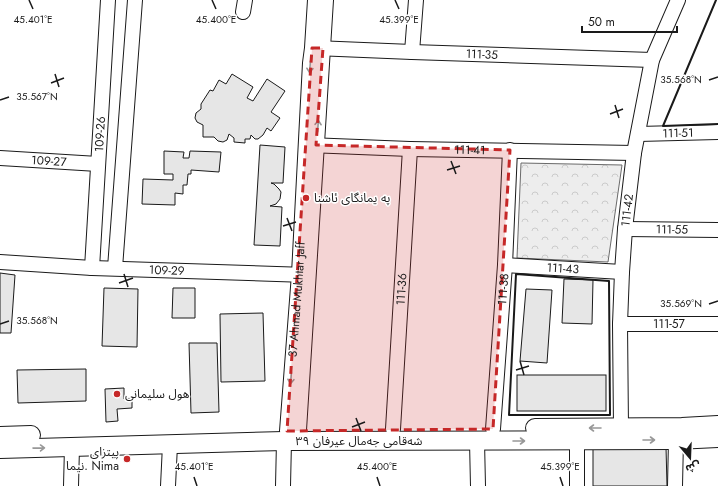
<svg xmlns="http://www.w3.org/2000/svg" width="718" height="486" font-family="Jost,'Noto Sans Arabic',sans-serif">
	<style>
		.park { fill: url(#park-crowns); stroke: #6a6a6a }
		.building { fill: #e6e6e6; stroke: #1a1a1a }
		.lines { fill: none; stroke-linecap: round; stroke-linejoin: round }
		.minor-casing { stroke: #1a1a1a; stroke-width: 16 }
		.major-casing { stroke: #1a1a1a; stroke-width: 20 }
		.minor { stroke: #fff; stroke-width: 14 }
		.major { stroke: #fff; stroke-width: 18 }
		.wall { stroke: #1a1a1a; stroke-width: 2 }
		.oneway { stroke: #989898 }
		.marked { fill: #c62828; fill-opacity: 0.2; stroke: #c62828; stroke-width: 3; stroke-dasharray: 8 5; stroke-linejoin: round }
		.ticks { fill: none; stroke: #1a1a1a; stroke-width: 1.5 }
		.poi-dot { fill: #c62828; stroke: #fff; stroke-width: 1.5 }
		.labels { text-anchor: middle; stroke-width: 3; stroke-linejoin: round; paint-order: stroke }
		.street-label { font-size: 12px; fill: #1a1a1a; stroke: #fff }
		.poi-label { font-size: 12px; fill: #1a1a1a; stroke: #fff; text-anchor: start }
		.ticks-label { font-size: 10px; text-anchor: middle; fill: #1a1a1a; stroke: #fff; stroke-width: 3; stroke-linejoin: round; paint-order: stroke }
	</style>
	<defs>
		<pattern id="park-crowns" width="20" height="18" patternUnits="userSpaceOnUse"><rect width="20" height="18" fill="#ededed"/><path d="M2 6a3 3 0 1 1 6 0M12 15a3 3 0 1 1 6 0" fill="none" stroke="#cbcbcb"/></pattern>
	</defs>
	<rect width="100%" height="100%" fill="#fff"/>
	<!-- park -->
	<path class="park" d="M521,163L622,165L608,262L517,258Z"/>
	<!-- building -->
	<g class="building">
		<path d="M232,74L253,87L247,98L253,101L267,79L285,91L271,112L280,118L271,131L267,128L263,135L258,139H255L251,135L250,139H245V143L234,142V138L229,134L227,140L223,142L218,141L214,137H203V125L197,122L195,118L196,113L201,109V104L210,90L213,91L219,80L226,84Z"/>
		<path d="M260,145L285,147L283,183H271L274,184L279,189L281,192L280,199L276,204L270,206L282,207L280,246L254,245Z"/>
		<path d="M164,151L184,152L183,158H189L190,151L221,152L219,172L191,170V174H188L187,185H183V194L175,193V205L142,204L143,179L173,180V174H164Z"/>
		<path d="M0,273L15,275L11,333H0Z"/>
		<path d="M564,279L593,280L592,324L562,323Z"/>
		<path d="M104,288L138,289L137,347L102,346Z"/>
		<path d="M173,288H195V318H172Z"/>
		<path d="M526,289L552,290L547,363L520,361Z"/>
		<path d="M263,313L265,381L221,382L220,314Z"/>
		<path d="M189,343H217L219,412L191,413Z"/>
		<path d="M86,369V401L18,403L17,370Z"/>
		<rect x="517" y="375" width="89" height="36"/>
		<path d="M124,388V399L132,398V408L117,409L118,421L106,422L105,389Z"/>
		<path d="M593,447H666L667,486H593Z"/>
	</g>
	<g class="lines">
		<defs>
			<g id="minor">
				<path d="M243,12L245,0"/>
				<path id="s1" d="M315,48L412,52L652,60"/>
				<path d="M412,52L416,0"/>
				<path id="s2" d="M638,134L718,132"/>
				<path id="s3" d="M308,145L410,149L634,153"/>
				<path id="s4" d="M0,158L98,164"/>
				<path id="s5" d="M625,229L718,230"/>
				<path id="s6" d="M0,262L92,268L307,275"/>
				<path id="s7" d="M505,265L622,272"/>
				<path id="s8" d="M92,268L108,0"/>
				<path d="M115,268L135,0"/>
				<path id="s9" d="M620,324H718"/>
				<path id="s10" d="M621,428L620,324L622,272L625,229L634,153L652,60L678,0"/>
				<path id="s11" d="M393,429L410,149"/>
				<path id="s12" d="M493,429L505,265L510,150"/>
				<path d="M299,430L326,0"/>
				<path id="s13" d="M287,431L299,274L310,63L312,48L315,0"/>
				<path d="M477,441L478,486"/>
				<path d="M71,486L72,447"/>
				<path d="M168,486L170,445"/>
				<path d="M283,486L284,441"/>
				<path d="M577,486V440"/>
				<path d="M675,486L676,440"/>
			</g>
			<g id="major">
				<path d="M535,428L682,427L718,425"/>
				<path d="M0,436L31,435"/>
				<path d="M0,449L284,441L676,440L718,438"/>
			</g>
		</defs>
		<!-- minor casing -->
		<use href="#minor" class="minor-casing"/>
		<!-- major casing -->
		<use href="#major" class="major-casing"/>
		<!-- minor -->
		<use href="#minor" class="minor"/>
		<!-- major -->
		<use href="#major" class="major"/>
		<!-- wall -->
		<g class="wall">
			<path d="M716,0L663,126L718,124"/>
			<path d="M516,274L609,281L610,415H509Z"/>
		</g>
	</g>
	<!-- one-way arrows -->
	<defs><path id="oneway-shaft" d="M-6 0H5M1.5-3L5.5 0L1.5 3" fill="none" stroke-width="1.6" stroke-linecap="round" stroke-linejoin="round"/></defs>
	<g class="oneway">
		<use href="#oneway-shaft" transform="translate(310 67) rotate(94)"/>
		<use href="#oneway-shaft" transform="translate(318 126) rotate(-86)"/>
		<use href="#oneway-shaft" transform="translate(291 378) rotate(94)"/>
		<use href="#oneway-shaft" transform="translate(595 428) rotate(180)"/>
		<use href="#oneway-shaft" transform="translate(649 440)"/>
		<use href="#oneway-shaft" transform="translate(519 441)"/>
		<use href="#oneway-shaft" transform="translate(39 448) rotate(-1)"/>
	</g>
	<!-- marked area -->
	<path class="marked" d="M312,48H323L316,145L510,150L493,429L287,431Z"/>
	<!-- ticks -->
	<path class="ticks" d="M29,0L33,9M212,0L216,9M395,0L399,9M55,74L59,87M709,80L718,77M51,83L64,78M0,100L9,97M615,105L619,118M610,114L623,109M451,161L456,174M447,170L460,166M287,218L292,231M283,226L296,222M124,274L128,287M119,283L133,278M709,304L718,301M0,324L9,321M520,361L524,375M516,370L529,366M356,418L361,431M352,427L365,422M194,477L197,486M377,477L380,486M560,477L563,486"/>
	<!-- markers -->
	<g class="poi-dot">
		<circle cx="306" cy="198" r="4"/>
		<circle cx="117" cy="394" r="4"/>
		<circle cx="127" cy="459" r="4"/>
	</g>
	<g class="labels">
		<!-- street labels -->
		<g class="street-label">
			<text dy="4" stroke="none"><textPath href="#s1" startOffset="167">111-35</textPath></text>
			<text dy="4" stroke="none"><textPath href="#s2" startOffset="40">111-51</textPath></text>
			<text dy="4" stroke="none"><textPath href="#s8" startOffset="134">109-26</textPath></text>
			<text dy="4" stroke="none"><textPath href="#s3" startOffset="162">111-41</textPath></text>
			<text dy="4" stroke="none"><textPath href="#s4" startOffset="49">109-27</textPath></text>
			<text dy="4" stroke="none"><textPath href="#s10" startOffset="218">111-42</textPath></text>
			<text dy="4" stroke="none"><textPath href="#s5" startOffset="47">111-55</textPath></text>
			<text dy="4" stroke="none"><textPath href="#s7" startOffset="58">111-43</textPath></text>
			<text dy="4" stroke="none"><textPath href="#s6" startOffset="167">109-29</textPath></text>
			<text dy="4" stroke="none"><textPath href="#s11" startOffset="140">111-36</textPath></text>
			<text dy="4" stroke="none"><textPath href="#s12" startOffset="140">111-38</textPath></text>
			<text dy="4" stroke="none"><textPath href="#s13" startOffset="132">37 Ahmad Mukhtar Jaff</textPath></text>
			<text dy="4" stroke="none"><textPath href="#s9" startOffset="49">111-57</textPath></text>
			<text x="359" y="445">شەقامی جەمال عیرفان ٣٩</text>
		</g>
		<!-- poi labels -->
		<g class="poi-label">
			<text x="314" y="202">په یمانگای ئاشنا</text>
			<text x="125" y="398">هول سليمانى</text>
			<text x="119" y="456" text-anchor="end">پیتزای<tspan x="119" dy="14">نیما. Nima</tspan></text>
		</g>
	</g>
	<g class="ticks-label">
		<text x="33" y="23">45.401°E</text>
		<text x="216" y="23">45.400°E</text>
		<text x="399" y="23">45.399°E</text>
		<text x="681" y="83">35.568°N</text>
		<text x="37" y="100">35.567°N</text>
		<text x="681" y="307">35.569°N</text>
		<text x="37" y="324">35.568°N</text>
		<text x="194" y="470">45.401°E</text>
		<text x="377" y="470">45.400°E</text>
		<text x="560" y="470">45.399°E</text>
	</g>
	<!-- north arrow -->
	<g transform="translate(690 458) rotate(161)" stroke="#ffffff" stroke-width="3" paint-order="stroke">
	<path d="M0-3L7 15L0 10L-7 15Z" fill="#1a1a1a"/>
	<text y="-6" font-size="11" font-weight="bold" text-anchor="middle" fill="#1a1a1a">ش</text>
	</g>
	<!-- scale -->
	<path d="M582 26v6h95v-6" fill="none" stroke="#1a1a1a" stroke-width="2"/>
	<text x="588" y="26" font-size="12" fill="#1a1a1a" stroke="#ffffff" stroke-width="3" paint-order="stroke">50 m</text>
</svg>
